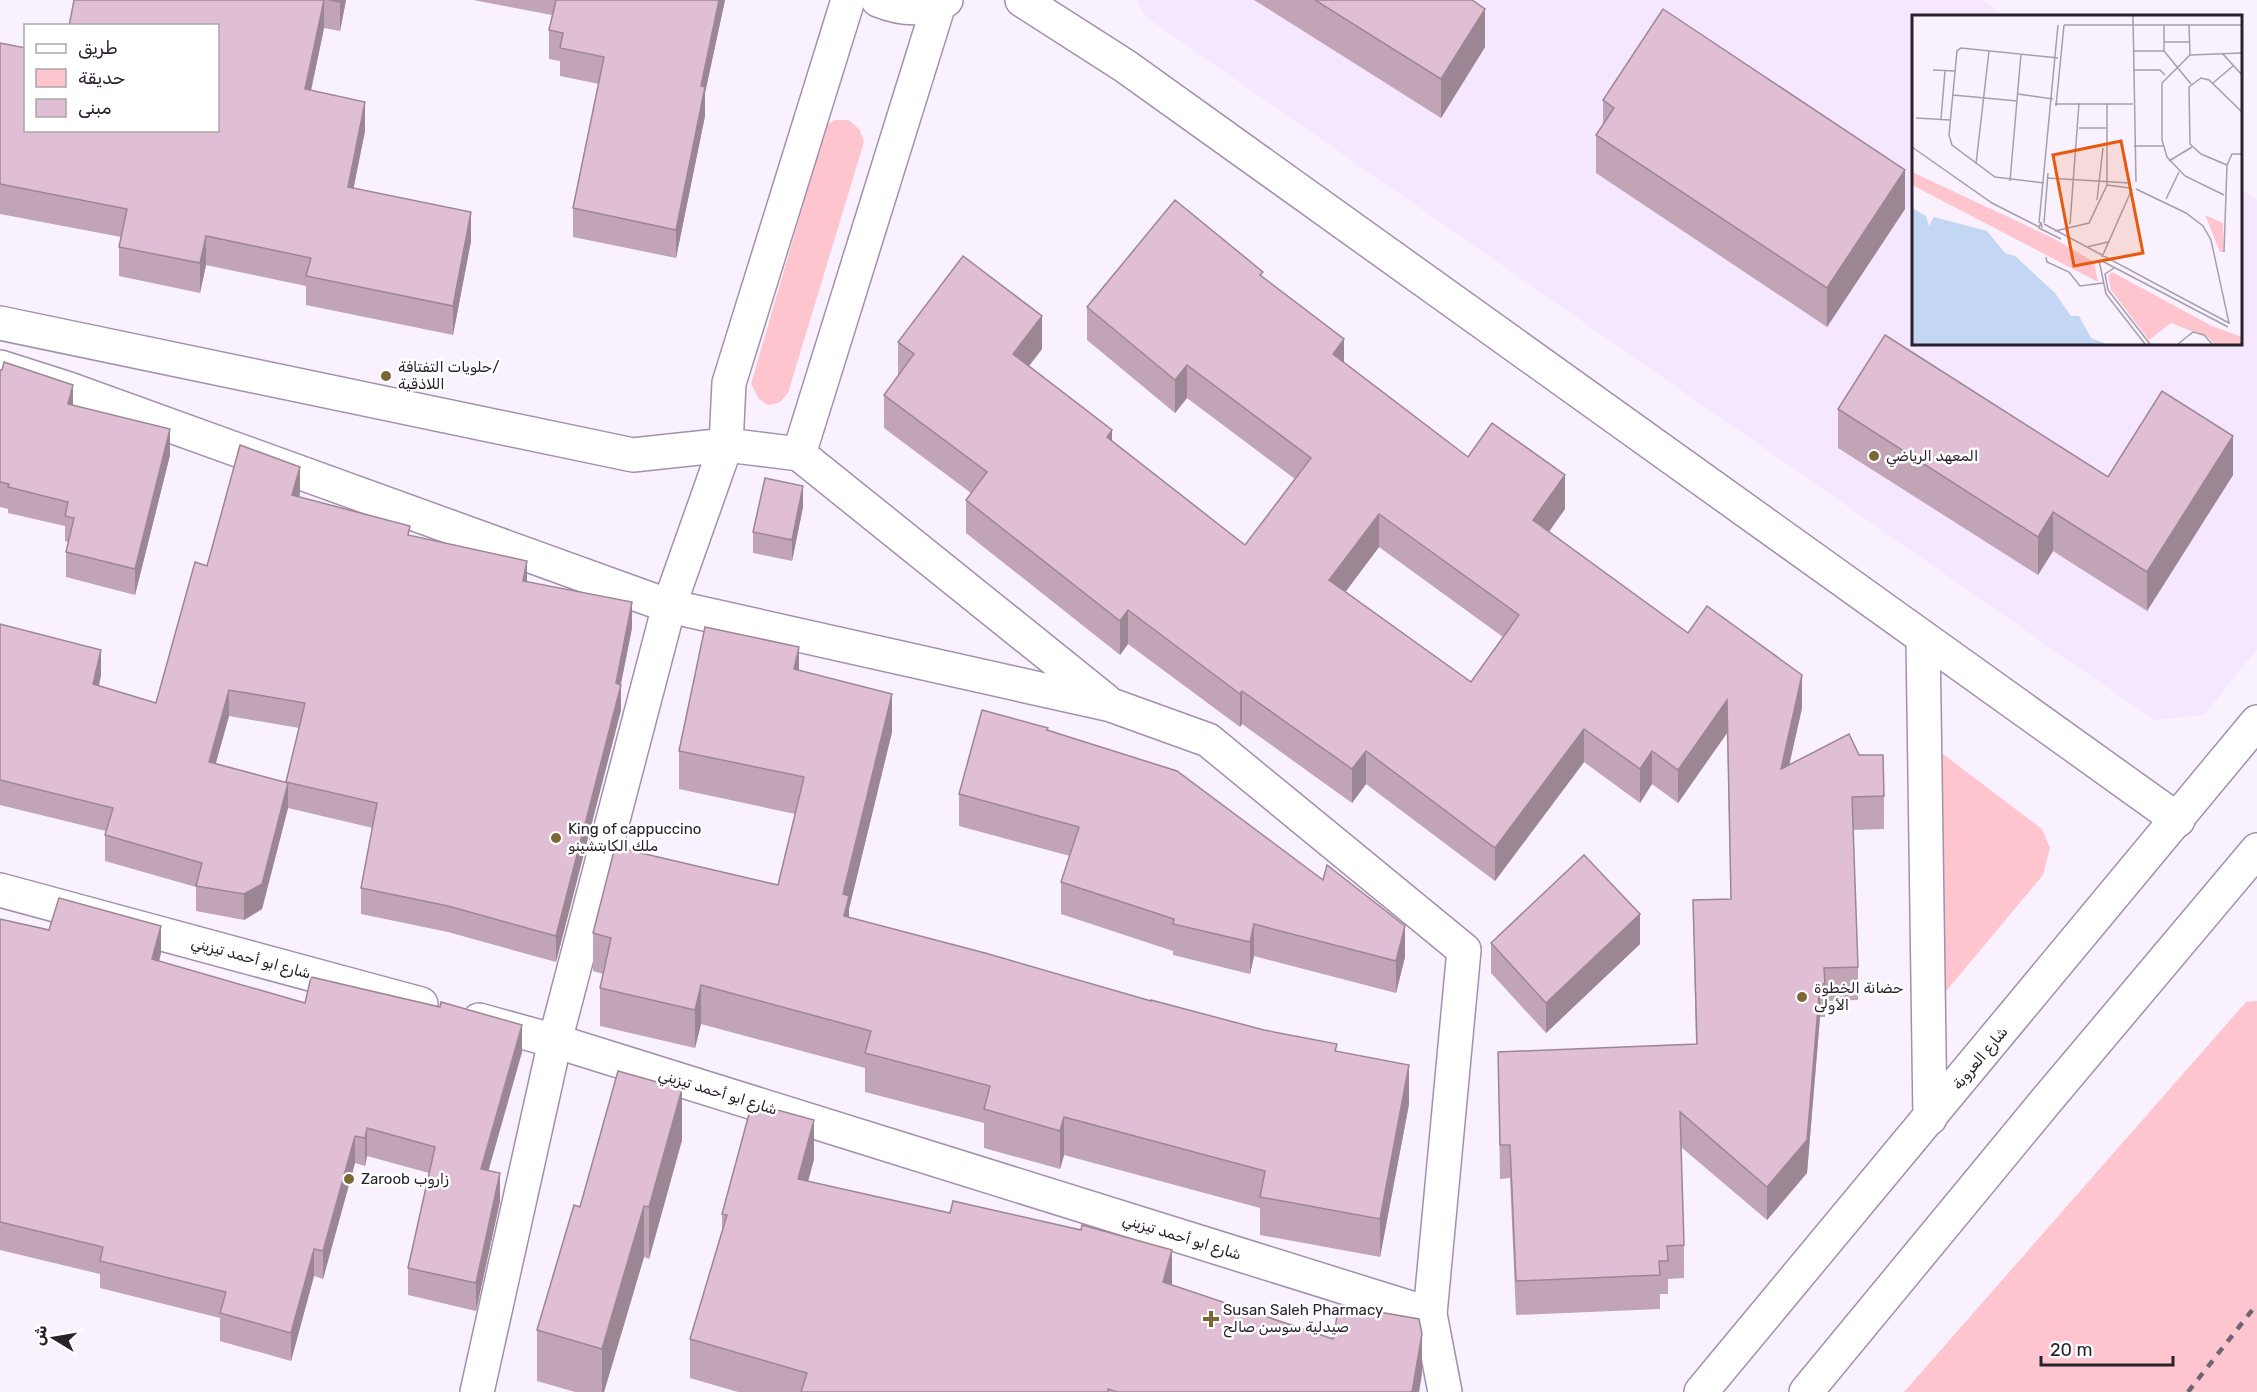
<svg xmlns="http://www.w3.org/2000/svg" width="2257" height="1392" font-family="Rubik,'Noto Sans Arabic',sans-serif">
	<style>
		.built { fill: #f5e7ff }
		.green { fill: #ffc5cf }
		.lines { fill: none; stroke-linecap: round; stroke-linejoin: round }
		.minor-casing { stroke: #a290ae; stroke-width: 36 }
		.major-casing { stroke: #a290ae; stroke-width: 36 }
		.minor { stroke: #fff; stroke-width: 33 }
		.major { stroke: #fff; stroke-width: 33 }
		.rail { stroke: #6d6672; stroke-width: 4.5; stroke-dasharray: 8 8; stroke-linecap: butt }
		.wall { fill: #c1a4b6; fill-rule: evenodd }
		.shaded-wall { fill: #9d8694 }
		.building { fill: #e0bfd4; stroke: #9d8694; stroke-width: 1.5; fill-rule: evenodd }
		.poi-dot { fill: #796735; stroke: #fff; stroke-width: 2 }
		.labels { text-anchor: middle; stroke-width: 5; stroke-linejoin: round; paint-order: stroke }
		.poi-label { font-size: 15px; fill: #29222d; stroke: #fff; text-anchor: start }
		.street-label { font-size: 15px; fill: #29222d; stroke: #fff }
		.inset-road { fill: none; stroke: #a69eaa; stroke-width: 1.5 }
		.view { fill: #e8590c; fill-opacity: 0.15; stroke: #e8590c; stroke-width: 3 }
		.inset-edge { fill: none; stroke: #29222d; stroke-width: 3 }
	</style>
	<rect width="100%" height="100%" fill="#f9f1fe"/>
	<!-- built -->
	<path class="built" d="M1137,0H1983L2005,16H1914V344H2240L2241,189L2257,200V649L2204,715L2154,720L1146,17Z"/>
	<!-- green -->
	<g class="green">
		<path d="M835,120H849L860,130L864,142L788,393L779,403L768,405L759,399L751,384L826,126Z"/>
		<path d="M1939,751L2042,829L2050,848L2043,875L1937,1002Z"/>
		<path d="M2257,1001V1392H1904L2246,1002Z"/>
	</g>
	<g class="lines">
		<defs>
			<g id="minor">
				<path d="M1022,0L1125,66L2178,820"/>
				<path d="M0,323L633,455L726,445L799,454L1105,700"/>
				<path d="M0,367L69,389L669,606L1111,705L1208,740L1464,950L1430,1314L1445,1392"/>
				<path d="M799,454L939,4"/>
				<path d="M1923,638L1930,1118"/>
				<path d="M0,890L421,1004"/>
				<path d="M479,1020L555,1041L1430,1314"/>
				<path d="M477,1392L555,1041L669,606L726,445L729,383L848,0"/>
			</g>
			<g id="major">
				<path d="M878,0C900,9 924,11 946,0"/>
				<path d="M1701,1392L2257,722"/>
				<path d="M1806,1392L2046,1101L2257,850"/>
			</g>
		</defs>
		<!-- minor casing -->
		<use href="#minor" class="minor-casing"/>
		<!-- major casing -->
		<use href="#major" class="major-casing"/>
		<!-- minor -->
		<use href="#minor" class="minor"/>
		<!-- major -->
		<use href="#major" class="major"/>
		<!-- rail -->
		<path class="rail" d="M2188,1392L2257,1304"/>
	</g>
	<!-- wall -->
	<g class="wall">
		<path d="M74,0H346L340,31L324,28L311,91L365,131L353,189L471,241L453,335L306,305V286L206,265L200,293L119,276V247L121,237L0,214V43L218,130Z"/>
		<path d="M473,0H725L705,93V116L676,258L573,237V208L599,84L560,76V61L549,59V30L552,15Z"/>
		<path d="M1254,0H1472L1485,47L1441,118Z"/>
		<path d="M1603,100L1905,209L1827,327L1596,173V135L1603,126Z"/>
		<path d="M1263,277L1344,363L1468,457L1565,509L1549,532L1688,633L1802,708L1789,764L1859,755L1884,796V829L1853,830L1858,967V1000L1825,1001V1017H1820L1807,1173L1767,1220L1681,1147L1684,1245V1278L1668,1279V1294H1660V1309L1516,1315L1510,1178L1500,1179L1498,1052L1696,1044L1693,900L1731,899L1727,733L1678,803L1652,784L1640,803L1584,762L1495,881L1366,784L1352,803L1242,724L1240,727L1128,644L1120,655L966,533V500L971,493L884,428V395L898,375V342L1042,349L1029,366L1112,442L1245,545L1295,479L1187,398L1175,413L1087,340V307ZM1379,547L1503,637L1471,682L1345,592Z"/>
		<path d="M0,370L73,405L170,455L135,595L66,577V552L68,542L65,541V526L8,513V509L0,507Z"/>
		<path d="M1838,409L2108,477L2233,475L2147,611L2053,551L2038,575L1838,448Z"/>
		<path d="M300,493L299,497L410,536L527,582L632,628L621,684V710L556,962L448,932L361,914V888L373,828L288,808L262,909L244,920L196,911V887L105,861V835L106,831L0,805V624L101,675L99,686L156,703L207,566ZM229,716L299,728L286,782L216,763Z"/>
		<path d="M803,507L792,561L753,553V532Z"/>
		<path d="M799,670L892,732L849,909V917L1151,1001L1337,1051L1409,1104L1380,1257L1260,1235V1208L1064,1155L1060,1169L984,1148V1123L865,1092V1068L701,1024L695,1048L600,1026V988L603,974L593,971V933L778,885L795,814L679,789V751Z"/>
		<path d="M1048,730L1405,957L1396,993L1254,956L1250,974L1173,955V951L1061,914V882L1070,856L959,826V794Z"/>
		<path d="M0,919L161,953L159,961L305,1003L522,1052L488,1171L500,1201L476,1311L408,1295V1268L429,1173L367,1156L365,1166L355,1163L323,1279L314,1276L291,1361L220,1341V1318L100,1288V1274L0,1250Z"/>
		<path d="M1491,943L1640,944L1546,1033L1491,973Z"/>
		<path d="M682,1140L649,1259L644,1257L604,1392H575L537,1381V1330L580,1207Z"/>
		<path d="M814,1159L808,1182L1172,1285L1422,1373L1419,1392H738L690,1378V1339L722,1233V1214Z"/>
	</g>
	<!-- shaded-wall -->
	<g class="shaded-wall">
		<path d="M324,0V28L305,118V89Z"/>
		<path d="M340,0H346L340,31Z"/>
		<path d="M719,0H725L705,93V116L676,258V230L701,86Z"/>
		<path d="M1485,9V47L1441,118V79Z"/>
		<path d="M365,102V131L348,216V187Z"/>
		<path d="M1905,170V209L1827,327V288Z"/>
		<path d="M471,212V241L453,335V306Z"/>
		<path d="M206,236V265L200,293V263Z"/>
		<path d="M1042,316V349L1013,387V354Z"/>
		<path d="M1344,339V372L1333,354Z"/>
		<path d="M1187,365V398L1175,413V380Z"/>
		<path d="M73,385V410L68,404Z"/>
		<path d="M170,429V455L135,595V569Z"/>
		<path d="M1112,430V463L1107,437Z"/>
		<path d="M2233,436V475L2147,611V572Z"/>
		<path d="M300,467V493L292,521V495Z"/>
		<path d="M1565,475V509L1533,553V520Z"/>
		<path d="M803,486V507L792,561V540Z"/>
		<path d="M2053,512V551L2038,575V537Z"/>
		<path d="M1379,514V547L1329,614V580Z"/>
		<path d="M527,561V587L523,581Z"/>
		<path d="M632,602V628L620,688L621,685V710L556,962V936L616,683Z"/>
		<path d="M1128,610V644L1120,655V621Z"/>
		<path d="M799,647V686L794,669Z"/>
		<path d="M101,650V675L93,710V684Z"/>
		<path d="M1802,675V708L1781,802V769Z"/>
		<path d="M229,690V716L209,787V762Z"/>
		<path d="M1242,691V724L1240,727V694Z"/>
		<path d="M892,694V732L849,909V934L844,954L843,894Z"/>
		<path d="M1727,700V733L1678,803V770Z"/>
		<path d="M1584,729V762L1495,881V848Z"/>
		<path d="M1366,751V784L1352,803V769Z"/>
		<path d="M1652,751V784L1640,803V769Z"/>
		<path d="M288,783V808L262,909L244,920V894Z"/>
		<path d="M1640,914V944L1546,1033V1003Z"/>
		<path d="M1254,924V956L1250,974V942Z"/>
		<path d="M161,926V953L152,987V959Z"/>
		<path d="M1405,926V957L1396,993V961Z"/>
		<path d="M1820,984V1017L1807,1173L1767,1220V1187Z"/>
		<path d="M701,985V1024L695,1048V1010Z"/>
		<path d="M522,1025V1052L481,1197V1169Z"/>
		<path d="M1409,1065V1104L1380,1257V1219Z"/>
		<path d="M682,1089V1140L649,1259V1207Z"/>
		<path d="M1064,1117V1155L1060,1169V1131Z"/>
		<path d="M814,1120V1159L798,1218V1179Z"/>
		<path d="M367,1128V1156L365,1166V1138Z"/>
		<path d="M355,1136V1163L323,1279V1251Z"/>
		<path d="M500,1173V1201L476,1311V1283Z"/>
		<path d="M644,1206V1257L604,1392H602V1349Z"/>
		<path d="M314,1249V1276L291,1361V1333Z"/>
		<path d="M1172,1250V1289L1163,1282Z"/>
		<path d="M1422,1334V1373L1419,1392H1412Z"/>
	</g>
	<!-- building -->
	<g class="building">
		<path d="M74,0H324L305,89L365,102L348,187L471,212L453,306L306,276L311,258L206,236L200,263L119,247L127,209L0,184V43L26,48V130H218V26H69Z"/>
		<path d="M329,0H340V2Z"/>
		<path d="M556,0H719L701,86L705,87L676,230L573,208L604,57L560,48L563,33L549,30Z"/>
		<path d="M1315,0H1472L1485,9L1441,79Z"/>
		<path d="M1663,9L1905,170L1827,288L1596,135L1614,108L1603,100Z"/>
		<path d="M1175,200L1263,272L1260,275L1344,339L1333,354L1468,457L1492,423L1565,475L1533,520L1688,633L1707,606L1802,675L1781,769L1849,734L1859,755H1883L1884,796L1852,797L1858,967L1824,968L1825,984H1820L1807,1140L1767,1187L1680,1112L1684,1245L1667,1246L1668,1261H1659L1660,1275L1516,1281L1510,1145H1500L1498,1052L1697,1044L1693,900L1731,899L1727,700L1678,770L1652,751L1640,769L1584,729L1495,848L1366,751L1352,769L1242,691L1240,694L1128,610L1120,621L966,500L987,472L884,395L914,354L898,342L963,256L1042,316L1013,354L1112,430L1107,437L1245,545L1311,458L1187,365L1175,380L1087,307ZM1379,514L1519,615L1471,682L1329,580Z"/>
		<path d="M1885,335L2108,477L2162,391L2233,436L2147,572L2053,512L2038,537L1838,409Z"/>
		<path d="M4,362L73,385L68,404L170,429L135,569L66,552L74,518L65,516L68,502L8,487L9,484L0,482V370H2Z"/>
		<path d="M240,445L300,467L292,495L410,526L408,535L527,561L523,581L632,602L616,683L621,685L556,936L448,906L361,888L377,803L286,782L305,703L229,690L209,762L288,783L262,884L244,894L196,886L202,863L105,835L113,808L0,780V624L101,650L93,684L156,703L195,562L207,566Z"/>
		<path d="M765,478L803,486L792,540L753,532Z"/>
		<path d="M705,627L799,647L794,669L892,694L843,894L849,896L844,916L985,953L1151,1001V1000L1264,1030L1337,1044L1335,1051L1409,1065L1380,1219L1260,1197L1265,1171L1064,1117L1060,1131L984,1109L990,1086L865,1053L871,1031L701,985L695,1010L600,988L611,938L593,933L615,847L778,885L804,777L679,751Z"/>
		<path d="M982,710L1048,728L1047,730L1177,771L1323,880L1327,865L1405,926L1396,961L1254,924L1250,942L1173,924L1174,919L1061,882L1079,827L959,794Z"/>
		<path d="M1584,855L1640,914L1546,1003L1491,943Z"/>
		<path d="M59,898L161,926L152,959L305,1003L311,977L440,1007L441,1002L522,1025L481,1169L500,1173L476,1283L408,1268L435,1147L367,1128L365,1138L355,1136L323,1251L314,1249L291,1333L220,1313L226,1292L100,1261L103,1247L0,1222V919L49,930Z"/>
		<path d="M618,1071L682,1089L649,1207L644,1206L602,1349L537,1330L574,1205L580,1207Z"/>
		<path d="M752,1103L814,1120L798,1179L950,1213L953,1201L1081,1230L1082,1225L1172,1250L1163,1282L1333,1339L1339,1305L1419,1319L1422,1334L1412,1392H1117L1108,1389V1392H801L807,1373L690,1339L727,1215L722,1214Z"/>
	</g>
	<!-- markers -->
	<g class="poi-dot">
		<circle cx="386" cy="376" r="6"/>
		<circle cx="1874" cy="456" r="6"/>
		<circle cx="556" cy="838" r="6"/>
		<circle cx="1802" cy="997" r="6"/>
		<circle cx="349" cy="1179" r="6"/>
		<path d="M1208 1310h6v6h6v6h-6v6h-6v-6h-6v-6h6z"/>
	</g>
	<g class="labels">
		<!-- poi labels -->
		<g class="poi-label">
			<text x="398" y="372">حلويات التفتافة/<tspan x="398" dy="17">اللاذقية</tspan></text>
			<text x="1886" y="461">المعهد الرياضي</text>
			<text x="568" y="834">King of cappuccino<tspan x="568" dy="17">ملك الكابتشينو</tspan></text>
			<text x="1814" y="993">حضانة الخطوة<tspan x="1814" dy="17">الأولى</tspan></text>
			<text x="361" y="1184">Zaroob زاروب</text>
			<text x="1223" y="1315">Susan Saleh Pharmacy<tspan x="1223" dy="17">صيدلية سوسن صالح</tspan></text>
		</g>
		<!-- street labels -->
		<g class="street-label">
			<text transform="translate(251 958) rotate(15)" y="5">شارع ابو أحمد تيزيني</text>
			<text transform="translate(1980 1058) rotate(-50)" y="5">شارع العروبة</text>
			<text transform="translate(718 1092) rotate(17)" y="5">شارع ابو أحمد تيزيني</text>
			<text transform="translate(1182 1237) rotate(17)" y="5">شارع ابو أحمد تيزيني</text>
		</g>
	</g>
	<!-- overview -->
	<g transform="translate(1912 15)">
		<rect width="330" height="330" fill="#f9f1fe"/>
		<path d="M0,157L141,223L182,247L186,267L0,170ZM293,200L311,208L312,237H308ZM200,257L300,311L330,322V329H302L297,323L259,308L237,325L199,275L196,261Z" fill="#ffc5cf"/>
		<path d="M0,193L14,201L17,211L22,202L75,216L93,238L103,241L143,278L159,301H167L179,323L195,329H0Z" fill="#c3d7f5"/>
		<path class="inset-road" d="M221,1L224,167M152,10H330M277,10L278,40M252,11V36L279,69M252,27H278M221,36H252M310,38L330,60M21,55L43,56M221,55H248L253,60M301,68L321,51M106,79L141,84M41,80L105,86M143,89H221M144,91L152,10M4,103L38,105M29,104L33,56M167,113H194M222,131H251M0,132L80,188L127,212M257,146L280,132M64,149L77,36M315,150L289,139L278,129L277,72L289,63L297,65L330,97M135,163L218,168M98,166L109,39M132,168L83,162L40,130L37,120L45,36L49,33L146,43M195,170L218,173M312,180L273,161L255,142L250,125V68L278,40L330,38M254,184L267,157M185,185L191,133M127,208L146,10M132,208L136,158M132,209L317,308L299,225L291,211L274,198L224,174M158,209L167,88M130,213L129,207L127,213L149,224M143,216L177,208L195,170V88M175,232L196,227M312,237L315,150L320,139H330M134,242L135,247L157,257L168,271L191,268M190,242L220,174M187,245L194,279L233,329M190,246L316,312M202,253L193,259L196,275L238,329M266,329L281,317L292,320L300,329"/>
		<path class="view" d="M209,126L231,238L162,251L141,140Z"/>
		<rect width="330" height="330" class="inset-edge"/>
	</g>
	<!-- legend -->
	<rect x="24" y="24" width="195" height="108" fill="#ffffff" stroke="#a9a7ab" stroke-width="1.5"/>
	<rect x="36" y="44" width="30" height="9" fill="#ffffff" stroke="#a9a7ab" stroke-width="1.5"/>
	<text x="78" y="54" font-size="18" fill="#29222d">طريق</text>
	<rect x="36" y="69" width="30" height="18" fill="#ffc5cf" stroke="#a9a7ab" stroke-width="1.5"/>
	<text x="78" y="84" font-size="18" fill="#29222d">حديقة</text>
	<rect x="36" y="99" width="30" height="18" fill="#e0bfd4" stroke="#a9a7ab" stroke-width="1.5"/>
	<text x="78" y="114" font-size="18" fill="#29222d">مبنى</text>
	<!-- north arrow -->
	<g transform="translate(54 1338) rotate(281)" stroke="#ffffff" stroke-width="4.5" paint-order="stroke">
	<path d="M0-4.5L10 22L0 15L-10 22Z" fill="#29222d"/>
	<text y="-9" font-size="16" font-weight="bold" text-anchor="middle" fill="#29222d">ش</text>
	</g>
	<!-- scale -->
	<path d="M2041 1356v9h132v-9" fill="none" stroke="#29222d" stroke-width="3"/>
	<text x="2050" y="1356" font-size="18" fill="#29222d" stroke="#ffffff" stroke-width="4.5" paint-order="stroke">20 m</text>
</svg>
